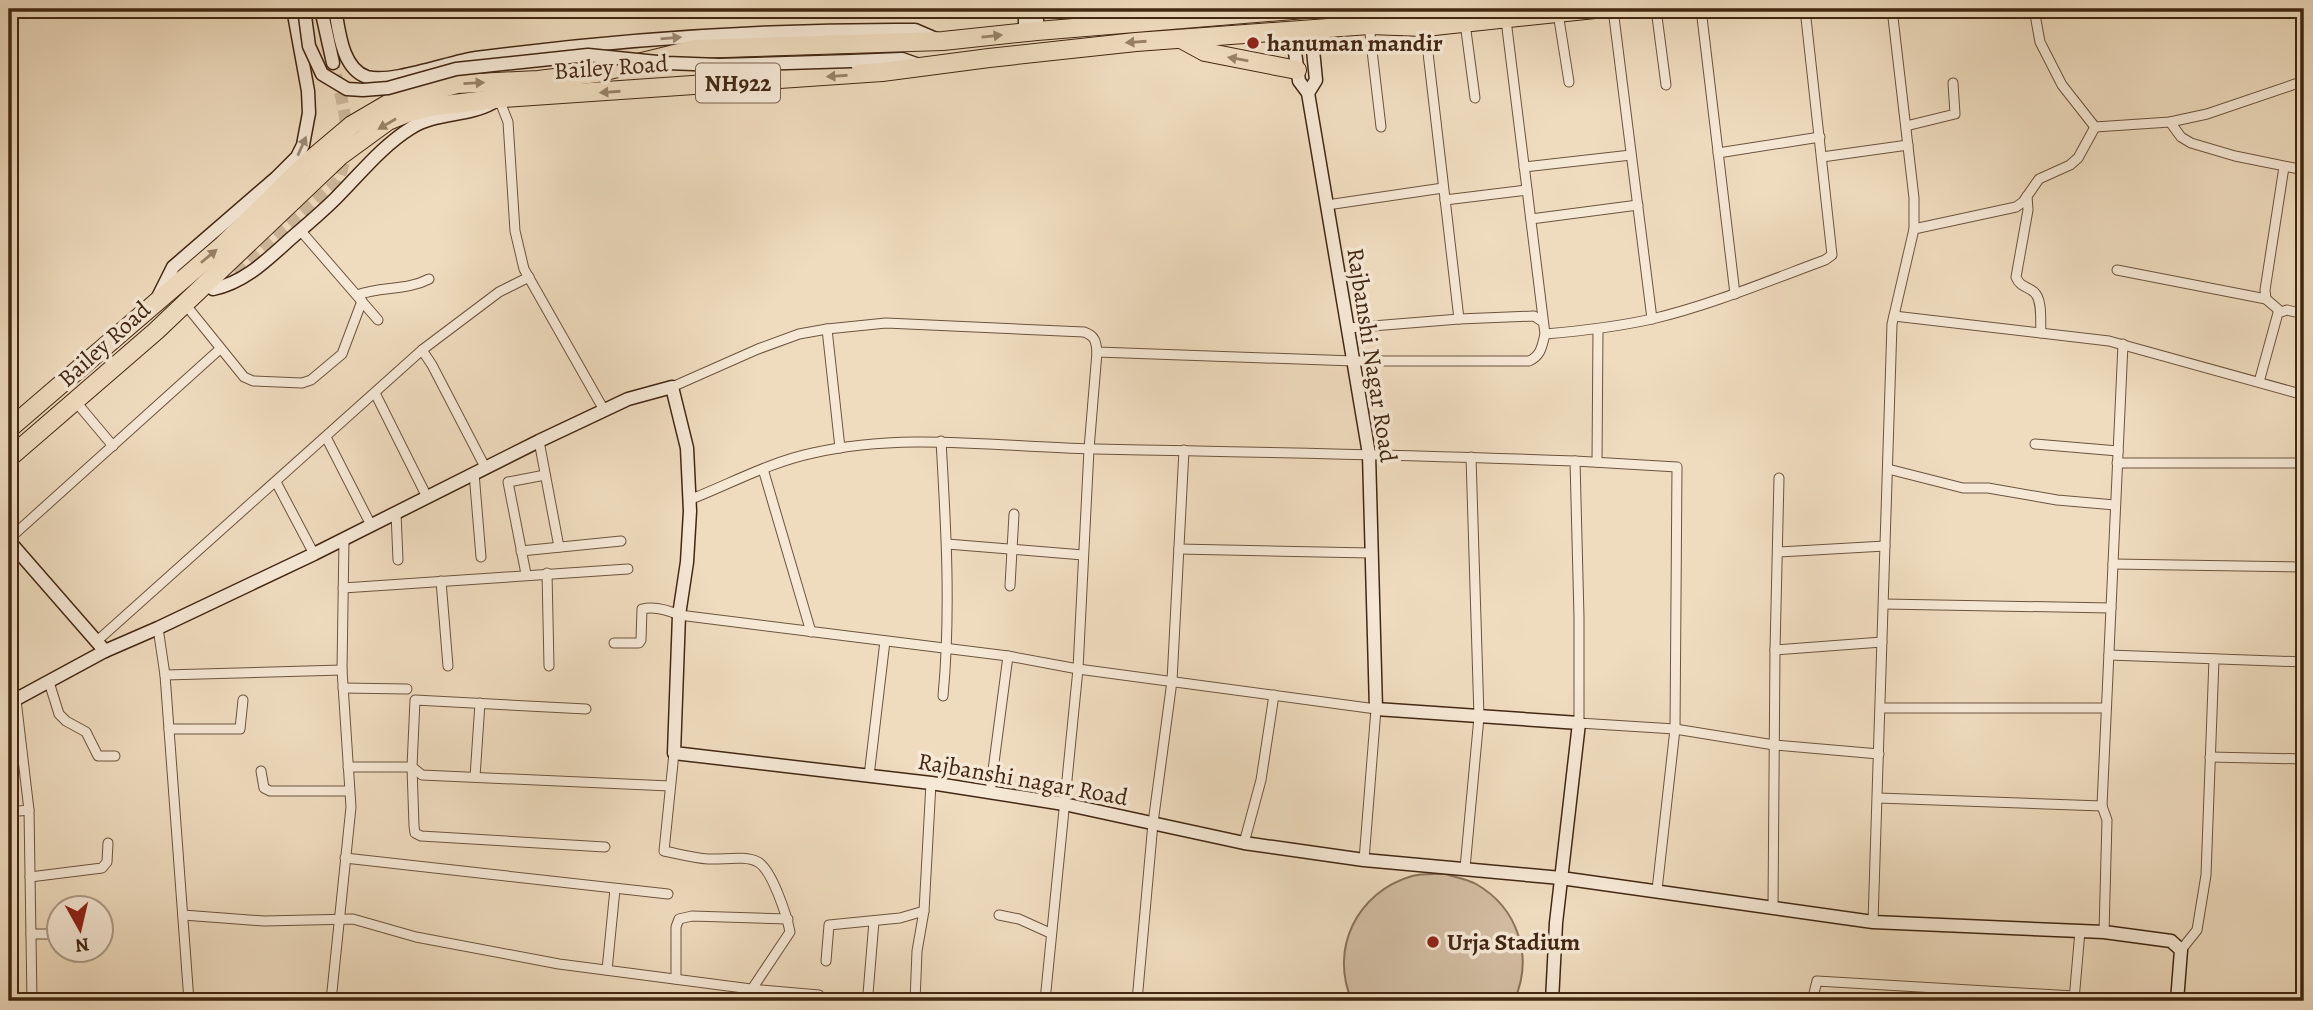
<svg xmlns="http://www.w3.org/2000/svg" width="2313" height="1010" font-family="Alegreya,serif">
	<style>
		.green { fill: #d2bda2; stroke: #8a725a; stroke-width: 2 }
		.lines { fill: none; stroke-linecap: round; stroke-linejoin: round }
		.secondary-tunnel { stroke: #ccb89c; stroke-width: 12; stroke-dasharray: 12 6; stroke-linecap: butt }
		.street-casing { stroke: #6d543d; stroke-width: 11 }
		.secondary-casing { stroke: #422712; stroke-width: 15 }
		.highway-casing { stroke: #422712; stroke-width: 20 }
		.street { stroke: #f5e8d5; stroke-width: 9 }
		.secondary { stroke: #f5e8d5; stroke-width: 12 }
		.highway { stroke: #efdcbf; stroke-width: 18 }
		.secondary-bridge-casing { stroke: #422712; stroke-width: 15; stroke-linecap: butt }
		.secondary-bridge { stroke: #f5e8d5; stroke-width: 12 }
		.oneway { fill: #988268 }
		.oneway2 { fill: #9c8874 }
		.poi-dot { fill: #8f2418; stroke: #f5e8d5; stroke-width: 2.5 }
		.labels { text-anchor: middle; stroke-width: 7; stroke-linejoin: round; paint-order: stroke }
		.shield { fill: #f5e8d5; stroke: #78614c; stroke-width: 2 }
		.shield-label { font-size: 23px; font-weight: bold; fill: #422712 }
		.poi-label { font-size: 24px; font-weight: bold; fill: #422712; stroke: #f5e8d5; text-anchor: start }
		.street-label { font-size: 24px; fill: #422712; stroke: #f5e8d5 }
	</style>
	<rect width="100%" height="100%" fill="#efdcbf"/>
	<filter id="stains"><feTurbulence type="fractalNoise" baseFrequency=".00286" numOctaves="4"/><feColorMatrix values="0 0 0 0 .2 0 0 0 0 .09 0 0 0 0 .02 0 0 0 .5 -.17"/></filter>
	<radialGradient id="worn" r=".72"><stop offset=".6" stop-color="#630" stop-opacity="0"/><stop offset="1" stop-color="#630" stop-opacity=".3"/></radialGradient>
	<!-- green -->
	<path class="green" d="M1445,874C1455,877 1467,879 1476,884C1518,908 1534,957 1514,1001H1352C1329,949 1357,892 1412,876C1422,873 1434,874 1445,874Z"/>
	<g class="lines">
		<!-- secondary-tunnel -->
		<path class="secondary-tunnel" d="M236,273L338,181C355,139 343,105 333,63"/>
		<defs>
			<g id="street">
				<path d="M1613,9L1652,319"/>
				<path d="M1656,9L1666,85"/>
				<path d="M1701,9L1735,294"/>
				<path d="M2034,9L2040,42L2062,85L2095,127L2170,122L2207,114L2304,81"/>
				<path d="M1558,13L1569,82"/>
				<path d="M1465,23L1475,98"/>
				<path d="M1369,25L1381,127"/>
				<path d="M1425,27L1459,319"/>
				<path d="M499,99L508,122L515,231L524,269L604,410"/>
				<path d="M2170,122L2181,137L2191,143L2235,156L2304,170"/>
				<path d="M1906,126L1955,114L1953,83"/>
				<path d="M1718,153L1820,137"/>
				<path d="M1822,157L1908,145"/>
				<path d="M1524,167L1631,155"/>
				<path d="M2027,196L2028,210L2016,277C2020,287 2027,286 2034,292C2043,300 2040,322 2041,333"/>
				<path d="M1445,200L1527,190"/>
				<path d="M1327,205L1443,188"/>
				<path d="M1531,219L1638,205"/>
				<path d="M1914,229L2016,207L2023,202L2039,179L2070,165L2078,158L2095,127"/>
				<path d="M300,230L378,320"/>
				<path d="M2117,270L2266,299"/>
				<path d="M357,295C382,286 406,291 429,279"/>
				<path d="M185,304L244,377L253,381L302,383L311,380L342,354L362,301"/>
				<path d="M2280,311L2266,299L2265,290L2284,167"/>
				<path d="M1894,316L2109,341L2304,395"/>
				<path d="M1348,328L1459,319L1534,316L1543,322"/>
				<path d="M827,329L840,448"/>
				<path d="M1545,334C1581,331 1616,327 1652,319C1711,305 1768,281 1825,260L1832,255L1805,9"/>
				<path d="M422,350L432,365L485,467"/>
				<path d="M2259,382L2278,313L2287,310L2304,314"/>
				<path d="M672,387L758,349L799,334L827,329L886,323L1084,332C1095,336 1096,341 1097,352L1354,361H1529C1541,356 1542,346 1545,334L1506,20"/>
				<path d="M375,393L427,497"/>
				<path d="M76,402L113,446"/>
				<path d="M326,437L371,525"/>
				<path d="M539,441L559,547"/>
				<path d="M941,441C946,526 951,611 943,696"/>
				<path d="M2035,444L2118,451"/>
				<path d="M1575,461L1677,467L1675,729L1657,890"/>
				<path d="M1597,462L1598,329"/>
				<path d="M2117,463H2304"/>
				<path d="M763,469L811,632"/>
				<path d="M1888,469L1963,488H1988L2057,500L2115,505"/>
				<path d="M474,473L481,557"/>
				<path d="M276,482L314,554"/>
				<path d="M689,500C730,484 770,462 813,453C905,432 999,447 1093,449C1253,452 1414,455 1575,461L1579,617V723L1675,729L1774,745L1879,754"/>
				<path d="M396,513L398,560"/>
				<path d="M9,539L220,349"/>
				<path d="M947,544L1083,555"/>
				<path d="M1179,549L1370,553"/>
				<path d="M521,551L621,541"/>
				<path d="M1779,552L1885,546"/>
				<path d="M2113,564L2304,567"/>
				<path d="M547,573L549,666"/>
				<path d="M526,574L508,482L545,475"/>
				<path d="M441,581L448,666"/>
				<path d="M1010,586L1014,514"/>
				<path d="M343,588L628,569"/>
				<path d="M1884,604L2111,608"/>
				<path d="M158,628L165,675L189,1001"/>
				<path d="M97,641L422,350L499,292L529,277"/>
				<path d="M614,643H639L641,640L642,609C654,606 668,610 679,615L1008,656L1078,669L1376,709L1364,860"/>
				<path d="M1775,650L1882,642"/>
				<path d="M2109,655L2304,662"/>
				<path d="M165,675L342,670"/>
				<path d="M49,682L59,714L66,721L86,732L98,756H115"/>
				<path d="M343,688L407,689"/>
				<path d="M1881,708H2106"/>
				<path d="M586,709L415,700L412,767L414,826L415,833L421,836L605,847"/>
				<path d="M169,729H240L243,700"/>
				<path d="M674,753L664,851C679,854 693,858 708,859C723,860 745,855 758,862C772,870 787,916 790,932L744,1001"/>
				<path d="M2210,757L2304,759"/>
				<path d="M348,767H412L422,775L670,786"/>
				<path d="M261,771L264,788L270,791H349"/>
				<path d="M869,776L885,641"/>
				<path d="M475,777L480,703"/>
				<path d="M990,793L1008,656"/>
				<path d="M1878,798L2102,806L2123,344"/>
				<path d="M2102,806L2107,820L2104,932"/>
				<path d="M29,810L32,1001"/>
				<path d="M9,812L29,810L16,700"/>
				<path d="M1244,843L1261,780L1274,695"/>
				<path d="M345,858L668,894"/>
				<path d="M1465,868L1479,717L1471,457"/>
				<path d="M30,877L102,868L107,862L108,843"/>
				<path d="M1773,907L1775,650L1779,478"/>
				<path d="M183,915L264,921L353,919L416,937L559,964L751,989L819,995"/>
				<path d="M999,915L1019,919L1050,933"/>
				<path d="M1873,922L1892,324L1914,229V198L1892,9"/>
				<path d="M31,934H60"/>
				<path d="M2181,950L2197,930L2206,875L2214,659"/>
				<path d="M826,961L829,925L900,918L924,911"/>
				<path d="M607,970L615,889"/>
				<path d="M676,979V927L679,919L692,916L788,919"/>
				<path d="M868,994L874,921"/>
				<path d="M2074,1000L2080,931"/>
				<path d="M331,1001L351,807L342,670L344,539"/>
				<path d="M915,1001L917,951L924,911L931,783"/>
				<path d="M1045,1001L1078,669L1089,449L1097,352"/>
				<path d="M1137,1001L1153,823L1172,681L1184,450"/>
				<path d="M1812,1001L1817,981L2074,996"/>
			</g>
			<g id="secondary">
				<path d="M321,9L333,63"/>
				<path d="M335,9C339,31 342,69 367,77C391,84 449,62 476,58C622,39 768,29 915,30L936,39"/>
				<path d="M1025,9V32"/>
				<path d="M1037,9V31"/>
				<path d="M1292,31L1299,81L1308,93L1369,454L1376,709L1579,723L1556,923L1552,1001"/>
				<path d="M852,61L902,59L919,65"/>
				<path d="M1308,93L1316,80L1311,30"/>
				<path d="M213,289C243,283 265,262 288,241C304,227 321,213 336,198C360,174 382,146 411,128C435,112 467,117 492,103"/>
				<path d="M158,297L173,267L276,178L297,157L303,145L309,113L308,91L293,9"/>
				<path d="M9,541L105,651"/>
				<path d="M9,703L105,651L158,628L314,554L539,441L628,399L672,387L687,448L690,511L687,562L679,615L674,753L931,783L1064,804L1244,843L1364,860L1561,878L1873,922L2104,932L2171,941L2181,950L2177,1001"/>
				<path d="M9,992L17,1001"/>
			</g>
			<g id="highway">
				<path d="M1183,40L1205,52L1297,70"/>
				<path d="M9,429L223,245L307,163L352,125L393,101L457,84L538,80L597,73L695,49L943,41L1037,31L1305,9"/>
				<path d="M9,458L156,331L340,156L388,121L410,112L436,106L504,98L882,72L989,58L1136,42L1369,25L1425,27L1595,9"/>
			</g>
		</defs>
		<!-- street casing -->
		<use href="#street" class="street-casing"/>
		<!-- secondary casing -->
		<use href="#secondary" class="secondary-casing"/>
		<!-- highway casing -->
		<use href="#highway" class="highway-casing"/>
		<!-- street -->
		<use href="#street" class="street"/>
		<!-- secondary -->
		<use href="#secondary" class="secondary"/>
		<!-- highway -->
		<use href="#highway" class="highway"/>
		<defs>
			<path id="secondary-bridge" d="M304,9L309,46L322,74L347,89L363,90L388,88L456,69L588,55L667,63L719,65L852,61"/>
		</defs>
		<!-- secondary-bridge casing -->
		<use href="#secondary-bridge" class="secondary-bridge-casing"/>
		<!-- secondary-bridge -->
		<use href="#secondary-bridge" class="secondary-bridge"/>
	</g>
	<!-- one-way arrows -->
	<defs><path id="oneway-solid" d="M-6-.8H1V-3.2L6.5 0L1 3.2V.8H-6Z" transform="scale(1.75)"/></defs>
	<g class="oneway">
		<use href="#oneway-solid" transform="translate(992 36) rotate(-6)"/>
		<use href="#oneway-solid" transform="translate(1136 42) rotate(176)"/>
		<use href="#oneway-solid" transform="translate(1238 59) rotate(-170)"/>
		<use href="#oneway-solid" transform="translate(837 76) rotate(176)"/>
		<use href="#oneway-solid" transform="translate(474 83) rotate(-3)"/>
		<use href="#oneway-solid" transform="translate(610 92) rotate(176)"/>
		<use href="#oneway-solid" transform="translate(387 124) rotate(150)"/>
		<use href="#oneway-solid" transform="translate(209 256) rotate(-40)"/>
	</g>
	<g class="oneway2">
		<use href="#oneway-solid" transform="translate(671 38) rotate(-5)"/>
		<use href="#oneway-solid" transform="translate(302 146) rotate(-66)"/>
	</g>
	<!-- markers -->
	<g class="poi-dot">
		<circle cx="1253" cy="43" r="7"/>
		<circle cx="1433" cy="942" r="7"/>
	</g>
	<g class="labels">
		<!-- shield labels -->
		<rect class="shield" x="696" y="63.5" width="84" height="39" rx="5"/>
		<g class="shield-label">
			<text x="738" y="91">NH922</text>
		</g>
		<!-- poi labels -->
		<g class="poi-label">
			<text x="1267" y="51">hanuman mandir</text>
			<text x="1447" y="950">Urja Stadium</text>
		</g>
		<!-- street labels -->
		<g class="street-label">
			<text transform="translate(611 67) rotate(-4)" y="8">Bailey Road</text>
			<text transform="translate(104 344) rotate(-42)" y="8">Bailey Road</text>
			<text transform="translate(1372 355) rotate(81)" y="8">Rajbanshi Nagar Road</text>
			<text transform="translate(1023 779) rotate(10)" y="8">Rajbanshi nagar Road</text>
		</g>
	</g>
	<!-- margin -->
	<rect width="2313" height="1010" fill="none" stroke="#efdcbf" stroke-width="35"/>
	<rect x="10" y="10" width="2292" height="989" fill="none" stroke="#422712" stroke-width="3.5"/>
	<rect x="18" y="18" width="2278" height="975" fill="none" stroke="#422712" stroke-width="2"/>
	<!-- north arrow -->
	<g transform="translate(80 929) rotate(172)"><circle r="33" fill="#f5e8d5" stroke="#ad9b87" stroke-width="2"/>
	<path d="M0-5L12 26L0 18L-12 26Z" fill="#8f2418"/>
	<text y="-10" font-size="19" font-weight="bold" text-anchor="middle" fill="#422712">N</text>
	</g>
	<rect width="100%" height="100%" filter="url(#stains)"/>
	<rect width="100%" height="100%" fill="url(#worn)"/>
</svg>
